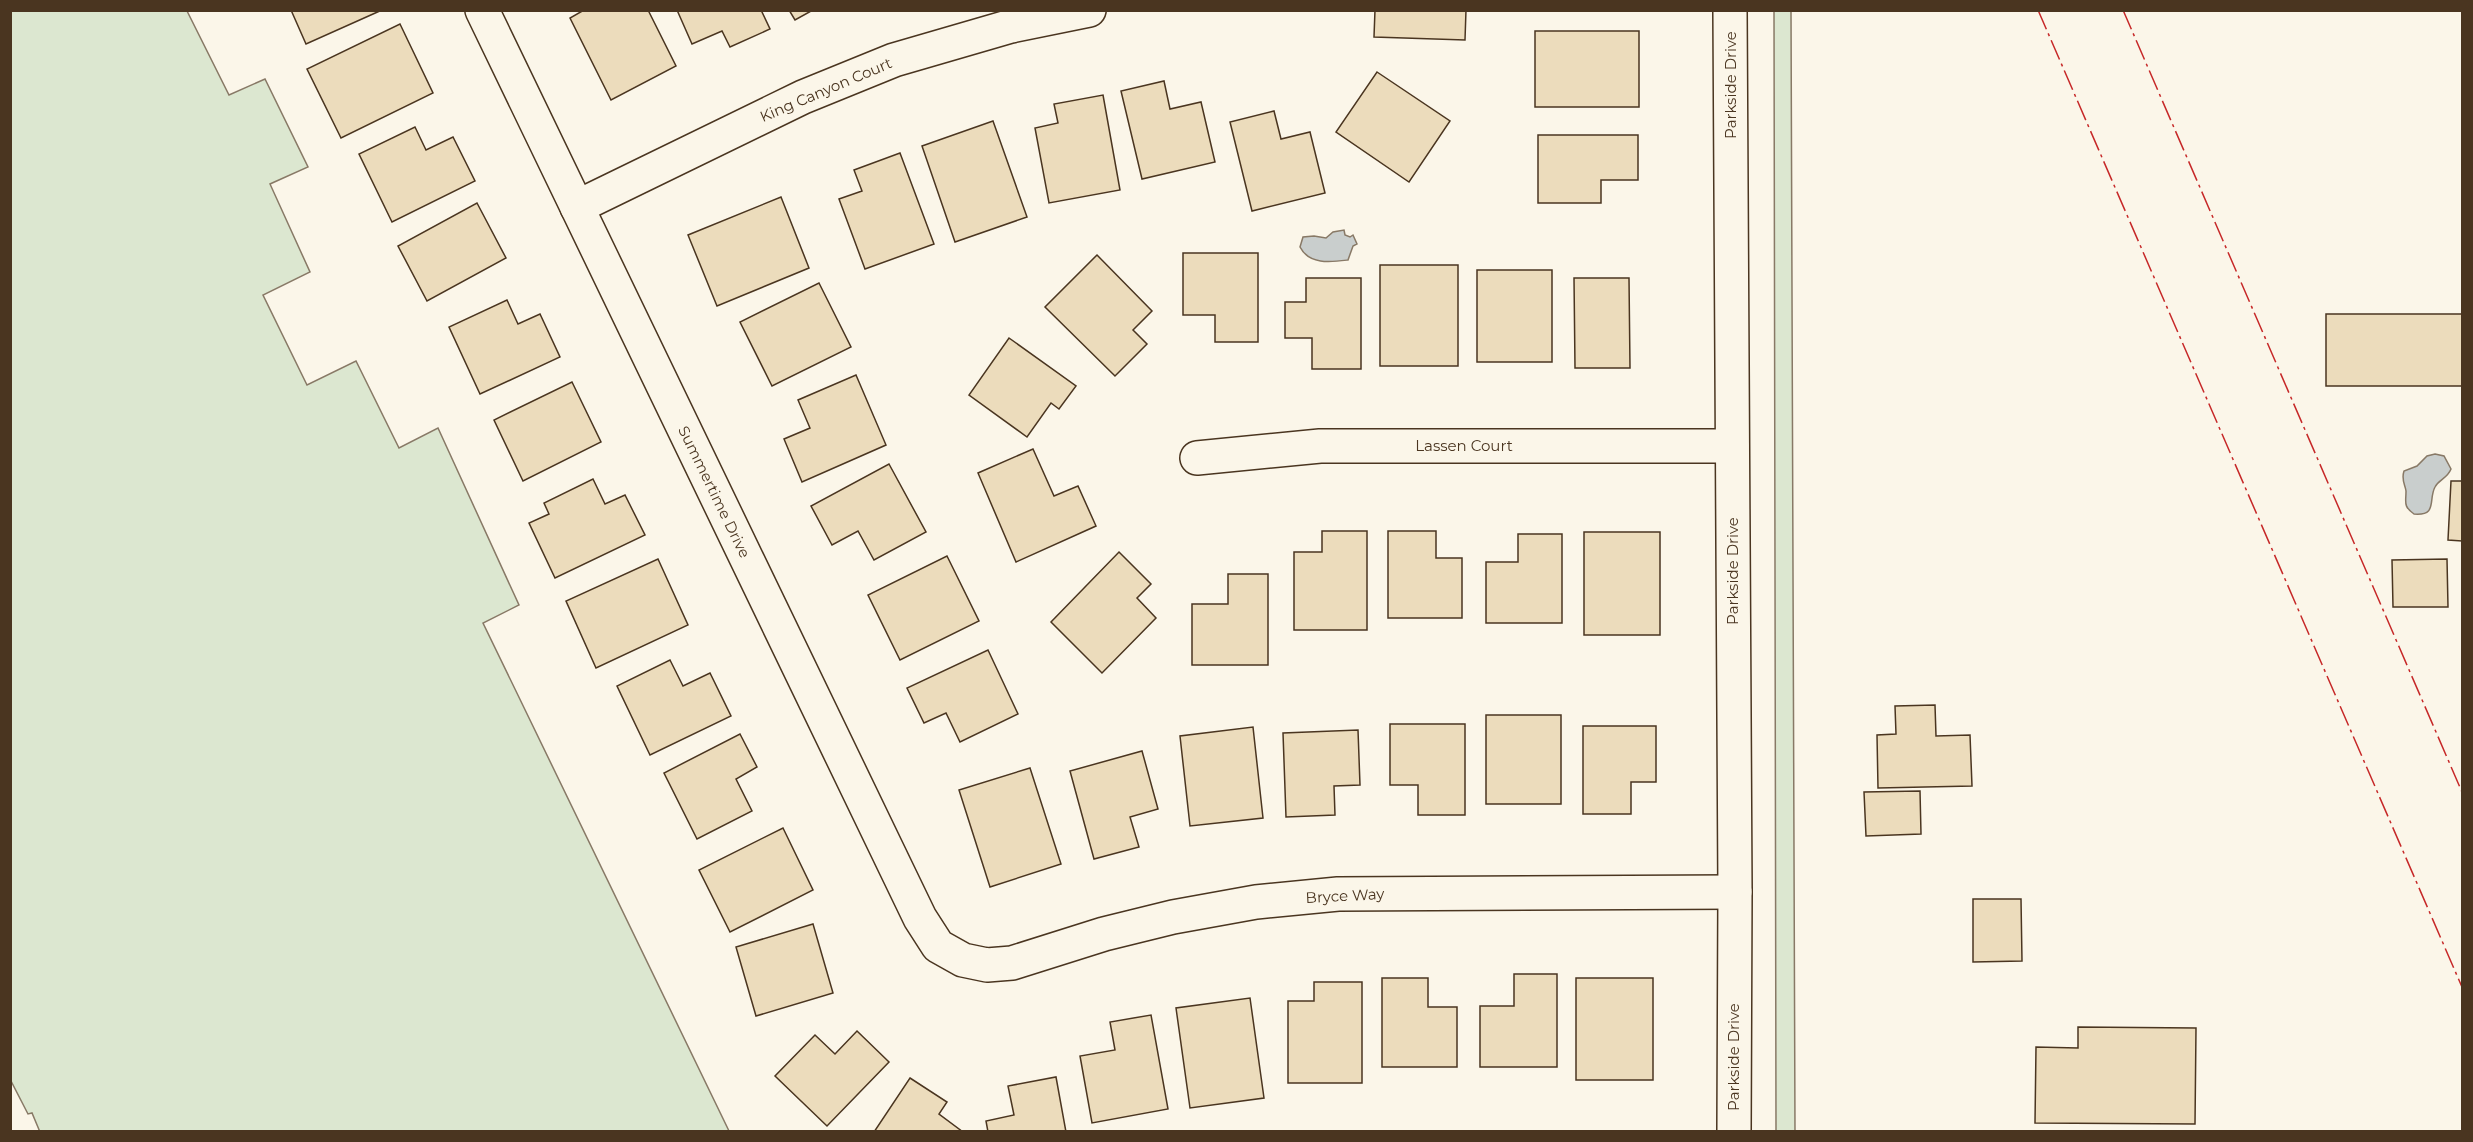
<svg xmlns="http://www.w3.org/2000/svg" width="2473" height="1142" font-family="Montserrat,sans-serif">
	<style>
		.green { fill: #dce7d0; stroke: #887966; stroke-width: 1.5 }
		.water { fill: #c9cecd; stroke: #887966; stroke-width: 1.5 }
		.building { fill: #ecdcbc; stroke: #4a3520; stroke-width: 1.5 }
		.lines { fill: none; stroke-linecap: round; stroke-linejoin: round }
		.minor-casing { stroke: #4a3520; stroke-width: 36 }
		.minor { stroke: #fbf6e9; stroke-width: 33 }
		.power { stroke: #c62828; stroke-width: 1.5; stroke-dasharray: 21 4.5 3 4.5; stroke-linecap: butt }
		.labels { text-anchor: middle; stroke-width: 4.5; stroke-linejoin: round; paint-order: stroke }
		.street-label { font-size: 15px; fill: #4a3520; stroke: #fbf6e9 }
	</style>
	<rect width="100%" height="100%" fill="#fbf6e9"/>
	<!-- green -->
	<g class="green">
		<path d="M11,10L187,11L229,95L265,79L308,167L270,184L310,272L263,295L307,385L356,361L399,448L438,428L519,605L483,623L729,1131L40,1132L32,1113L28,1114L10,1079Z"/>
		<path d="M1774,11H1791L1795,1132L1776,1131Z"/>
	</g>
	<!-- water -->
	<g class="water">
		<path d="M1344,230L1345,235L1350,237L1353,235L1357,244L1353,246L1348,260C1331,262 1309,265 1300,247L1303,237L1314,236L1326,238L1333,232Z"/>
		<path d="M2435,454L2444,456L2451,469C2447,479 2439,479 2435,487C2428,500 2438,516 2414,514C2403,506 2406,503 2406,491C2405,484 2401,480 2404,471L2417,466L2427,456Z"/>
	</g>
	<!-- building -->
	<g class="building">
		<path d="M291,10H382L306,44Z"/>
		<path d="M584,10H648L676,66L611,100L570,18Z"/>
		<path d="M677,10H761L770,29L730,47L722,31L692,44Z"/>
		<path d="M789,10H813L795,20Z"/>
		<path d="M1375,10H1466L1465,40L1374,37Z"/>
		<path d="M400,24L433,93L341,138L307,69Z"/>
		<rect x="1535" y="31" width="104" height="76"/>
		<path d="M1377,72L1450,121L1409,182L1336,132Z"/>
		<path d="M1164,81L1170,109L1201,102L1215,162L1142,179L1121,91Z"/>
		<path d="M1103,95L1120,190L1049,203L1035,128L1058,123L1054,104Z"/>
		<path d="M1274,111L1281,139L1310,132L1325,193L1252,211L1230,122Z"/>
		<path d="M993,121L1027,217L955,242L922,146Z"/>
		<path d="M415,127L426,150L453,137L475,181L392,222L359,154Z"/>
		<path d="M1538,135H1638V180H1601V203H1538Z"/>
		<path d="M900,153L934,244L865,269L839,199L862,191L854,170Z"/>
		<path d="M781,197L809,268L717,306L688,235Z"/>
		<path d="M477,203L506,258L427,301L398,246Z"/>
		<path d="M1183,253H1258V342H1215V315H1183Z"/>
		<path d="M1097,255L1152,311L1133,330L1147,344L1115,376L1045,307Z"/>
		<rect x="1380" y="265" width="78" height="101"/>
		<rect x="1477" y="270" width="75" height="92"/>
		<path d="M1306,278H1361V369H1312V338H1285V302H1306Z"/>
		<path d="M1574,278H1629L1630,368H1575Z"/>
		<path d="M819,283L851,347L772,386L740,322Z"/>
		<path d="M507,300L518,324L540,314L560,357L480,394L449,327Z"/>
		<rect x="2326" y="314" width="136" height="72"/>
		<path d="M1009,338L1076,386L1059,409L1051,403L1027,437L969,395Z"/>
		<path d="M856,375L886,445L802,482L784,439L810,428L798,400Z"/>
		<path d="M572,382L601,442L523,481L494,420Z"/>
		<path d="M1033,449L1054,496L1078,486L1096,526L1016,562L978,473Z"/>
		<path d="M889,464L926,532L874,560L858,531L832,545L811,506Z"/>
		<path d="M593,479L605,504L625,495L645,535L555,578L529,523L549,514L544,503Z"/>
		<path d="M2451,481H2462V541L2448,540Z"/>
		<path d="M1322,531H1367V630H1294V552H1322Z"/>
		<path d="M1388,531H1436V558H1462V618H1388Z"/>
		<rect x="1584" y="532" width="76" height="103"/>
		<path d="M1518,534H1562V623H1486V562H1518Z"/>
		<path d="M1119,552L1151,584L1137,598L1156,618L1102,673L1051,622Z"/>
		<path d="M947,556L979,621L900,660L868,595Z"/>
		<path d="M658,559L688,625L596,668L566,601Z"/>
		<path d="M2447,559L2448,607H2393L2392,560Z"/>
		<path d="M1228,574H1268V665H1192V604H1228Z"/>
		<path d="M988,650L1018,714L960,742L946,713L924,723L907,688Z"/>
		<path d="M670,660L683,686L710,673L731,716L650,755L617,686Z"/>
		<path d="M1935,705L1936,736L1970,735L1972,786L1878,788L1877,735L1896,734L1895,706Z"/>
		<rect x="1486" y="715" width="75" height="89"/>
		<path d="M1390,724H1465V815H1418V785H1390Z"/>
		<path d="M1583,726H1656V782H1631V814H1583Z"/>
		<path d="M1253,727L1263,818L1190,826L1180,736Z"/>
		<path d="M1358,730L1360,785L1334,786L1335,815L1286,817L1283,733Z"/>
		<path d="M740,734L757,767L736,779L752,811L697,839L664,773Z"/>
		<path d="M1142,751L1158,809L1130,817L1139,847L1094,859L1070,771Z"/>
		<path d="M1030,768L1061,864L990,887L959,790Z"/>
		<path d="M1920,791L1921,834L1866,836L1864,792Z"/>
		<path d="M783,828L813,890L730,932L699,870Z"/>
		<path d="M1973,899H2021L2022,961L1973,962Z"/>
		<path d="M813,924L833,993L756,1016L736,947Z"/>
		<path d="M1514,974H1557V1067H1480V1006H1514Z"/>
		<path d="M1382,978H1428V1007H1457V1067H1382Z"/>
		<rect x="1576" y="978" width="77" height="102"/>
		<path d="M1314,982H1362V1083H1288V1001H1314Z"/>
		<path d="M1250,998L1264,1098L1190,1108L1176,1008Z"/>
		<path d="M1151,1015L1168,1109L1092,1123L1080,1056L1115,1050L1110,1022Z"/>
		<path d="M2078,1027L2196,1028L2195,1124L2035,1123L2036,1047L2078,1048Z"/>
		<path d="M857,1031L889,1062L827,1126L775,1076L815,1035L835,1054Z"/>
		<path d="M1056,1077L1066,1132H988L986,1121L1014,1115L1008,1086Z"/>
		<path d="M910,1078L947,1102L939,1114L963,1132H874Z"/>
	</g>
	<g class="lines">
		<defs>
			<g id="minor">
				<path d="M482,10L920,918L938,946L963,960L987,965L1012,963L1104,934L1173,917L1256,902L1338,894L1735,892"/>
				<path d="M1730,10L1735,892L1734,1132"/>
				<path d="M577,207L803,97L894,60L1011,26L1089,10"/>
				<path d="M1197,458L1320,446H1732"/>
			</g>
		</defs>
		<!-- minor casing -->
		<use href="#minor" class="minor-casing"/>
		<!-- minor -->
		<use href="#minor" class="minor"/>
		<!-- power -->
		<g class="power">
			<path d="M2038,10L2462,987"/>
			<path d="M2123,10L2462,792"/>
		</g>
	</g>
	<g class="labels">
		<!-- street labels -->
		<g class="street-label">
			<text transform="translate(1731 85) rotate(-90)" y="5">Parkside Drive</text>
			<text transform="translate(826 90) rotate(-23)" y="5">King Canyon Court</text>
			<text x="1464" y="451">Lassen Court</text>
			<text transform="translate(714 492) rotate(64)" y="5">Summertime Drive</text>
			<text transform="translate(1733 571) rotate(-90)" y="5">Parkside Drive</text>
			<text transform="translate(1345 896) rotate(-3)" y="5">Bryce Way</text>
			<text transform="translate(1734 1057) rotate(-90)" y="5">Parkside Drive</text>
		</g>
	</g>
	<!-- border -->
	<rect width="2473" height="1142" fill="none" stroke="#4a3520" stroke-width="24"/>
</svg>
